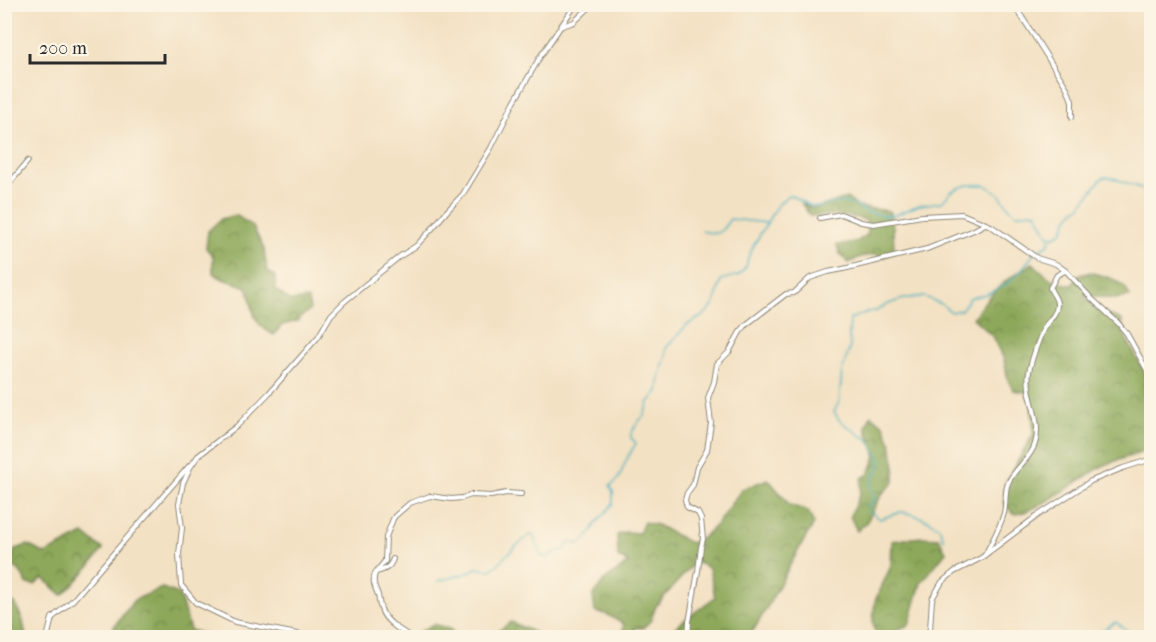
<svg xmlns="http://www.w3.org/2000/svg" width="1156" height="642" font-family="'IM FELL French Canon',serif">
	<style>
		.forest { fill: url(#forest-crowns); stroke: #5c6a42; stroke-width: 1.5 }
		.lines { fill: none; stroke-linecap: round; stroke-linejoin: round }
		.stream { stroke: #40aebd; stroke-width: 1.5 }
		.minor-casing { stroke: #8f8677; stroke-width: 6 }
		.minor { stroke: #fff; stroke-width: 4 }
	</style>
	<defs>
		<pattern id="forest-crowns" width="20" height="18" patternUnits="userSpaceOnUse" patternTransform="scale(1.5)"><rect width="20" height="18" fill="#8da85a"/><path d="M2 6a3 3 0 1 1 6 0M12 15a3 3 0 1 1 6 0" fill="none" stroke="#73894b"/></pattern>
	</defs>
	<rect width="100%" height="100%" fill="#fcf5e5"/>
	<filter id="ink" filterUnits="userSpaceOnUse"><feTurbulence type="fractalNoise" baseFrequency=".0167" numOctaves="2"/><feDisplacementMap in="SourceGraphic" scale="12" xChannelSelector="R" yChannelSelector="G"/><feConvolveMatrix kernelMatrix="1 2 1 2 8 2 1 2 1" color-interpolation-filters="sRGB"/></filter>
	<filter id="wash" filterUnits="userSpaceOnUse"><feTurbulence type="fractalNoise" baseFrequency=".008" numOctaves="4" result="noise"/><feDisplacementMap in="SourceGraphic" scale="24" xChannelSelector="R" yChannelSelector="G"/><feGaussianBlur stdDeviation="1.35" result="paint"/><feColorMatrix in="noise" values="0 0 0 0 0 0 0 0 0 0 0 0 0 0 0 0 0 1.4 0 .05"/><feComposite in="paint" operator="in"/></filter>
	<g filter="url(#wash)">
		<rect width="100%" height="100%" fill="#f3e1c3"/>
		<!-- forest -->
		<g class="forest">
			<path d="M847,198L858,207L889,211L893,226L894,251L882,258L876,254L860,257L849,263L840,254L837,245L856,242L868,234L866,220C847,215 830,214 810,216L802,204L813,209Z"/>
			<path d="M236,215L253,227L264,249L267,271L275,276L276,290L290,301L308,299L310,310L302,316L298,321L282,325L274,335C249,322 255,310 247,287L223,279L213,273V256L206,248L208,231L221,219Z"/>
			<path d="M1033,263C1046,276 1053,283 1072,285L1080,275L1090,272L1113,279L1125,287L1130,297L1114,299L1093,296H1084L1097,310L1122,320L1124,334L1151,384V449C1136,455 1118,459 1103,466C1082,477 1035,514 1014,514L1005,505V483L1034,433L1031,405L1026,392L1013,390L1008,380L1004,359L993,337L973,318C991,291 1005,280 1033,263Z"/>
			<path d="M871,415L884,425L891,443L895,467L894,482L882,494L866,523L857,531L850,516L860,494L862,478L869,474L876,456L866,427Z"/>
			<path d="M768,479L790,505L808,511L814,524C790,561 773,601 749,637H666L669,632L715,597L709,568L701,564L694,563L656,606L651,620L643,628H636L630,637H619L622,636L624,624L606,614L595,612L593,596L604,581L628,563L618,557L617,535L626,532L639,533L644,522L657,525L690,543L702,538L716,525L742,489Z"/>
			<path d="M84,534L103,549C91,566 78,581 62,595L43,578L35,585L27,584L19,570L11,565L15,549L28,545L45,554Z"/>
			<path d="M921,537L939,538L946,552L921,583L909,625L880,637H876L873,622L875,601L891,566L892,541Z"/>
			<path d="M162,588L179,594L190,630L215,637H116L113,628L134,600Z"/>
			<path d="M5,602L15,603L23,621L26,637H5Z"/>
			<path d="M511,622L535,633L539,637H490Z"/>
			<path d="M433,624L450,629L457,637L409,638Z"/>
		</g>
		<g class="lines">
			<!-- stream -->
			<g class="stream">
				<path d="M702,231C719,236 721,233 730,219L767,223"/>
				<path d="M944,539L939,527L930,521L912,514L901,512L880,519L868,510L869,506L875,498C867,480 873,480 881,465L880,458L868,439L865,437H863L840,421L834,412L839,402L842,371L850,347L849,333L850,319L867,312L876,311L886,305L900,300L916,297H925L943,305L951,312L961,310L970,298L986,294L1004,286L1018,274L1036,251L1049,244L1050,239L1062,232L1067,220L1073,211L1079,208L1101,179L1105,177L1113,178L1152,192"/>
				<path d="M438,581L468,573L476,568L490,570L493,569L515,547L530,535H533C536,540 534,545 539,548L540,555L547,558L553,553L564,550L569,542L579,544L588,537L598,521L613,504V491L610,486C621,480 621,471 626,461C629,454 633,449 636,443L631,438V434L638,422L644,416L649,402L658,391L660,376L666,356V348L687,325L703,316L714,305L721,280L739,275L746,267L748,258L754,245L776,207L788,195H790L810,206L820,207L830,204L841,202L854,205L867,212L884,216L895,215L919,205L942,202L951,192L958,188L968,185H986L999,194L1011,210L1017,214L1031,212L1037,213L1048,235L1055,236"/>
				<path d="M1093,638L1096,634L1116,622L1133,635L1144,634L1152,630"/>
			</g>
		</g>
	</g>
	<g filter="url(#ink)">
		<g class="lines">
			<defs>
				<g id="minor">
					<path d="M1012,4L1022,17L1067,88L1072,101V117"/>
					<path d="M562,26L574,22L593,4"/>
					<path d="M4,190L28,161"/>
					<path d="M820,218L841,214L861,222L874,224L922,216L962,214L991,226L1037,258L1056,264L1066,271L1092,299L1118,323L1127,334L1152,379"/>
					<path d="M985,555C992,541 1000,528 1004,513C1006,504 1005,494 1007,486C1012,469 1030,461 1035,444C1043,419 1025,397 1029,372C1031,361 1039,338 1044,328C1048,320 1057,315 1057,305C1058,299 1052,294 1050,288L1057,275L1065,271"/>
					<path d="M393,559C390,568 384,570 376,572C371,580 375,587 378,595C379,600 379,604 381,609C385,622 401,631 413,638"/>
					<path d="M376,572L385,561L386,537L393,519L395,516L410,503L430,496L451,499L462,498L471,495L491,496L506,493L521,494"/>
					<path d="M47,638L52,618L73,600L190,465"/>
					<path d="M318,638L235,622L196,603L181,585L179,554L182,528L179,504L183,483L191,466L198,456L237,426L269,393L318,337L331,315L344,302L399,257L416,246L431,230L447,211L463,194L491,148L514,102L540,57L576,4"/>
					<path d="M688,638L689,622L698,571L701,547L703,539L701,519L698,513L687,507L685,500L687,493L693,485L697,467L707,450L711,423L708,398L714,382L717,364L729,352L740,332L747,324L786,294L794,293L810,278L828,272L843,269L927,249L974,230L985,224"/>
					<path d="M924,638L930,629L932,599L942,582L954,572L981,558L1037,516L1091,481L1123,468L1152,459"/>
				</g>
			</defs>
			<!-- minor casing -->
			<use href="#minor" class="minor-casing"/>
			<!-- minor -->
			<use href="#minor" class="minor"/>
		</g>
	</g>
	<!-- margin -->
	<rect width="1156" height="642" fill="none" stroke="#fcf5e5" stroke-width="24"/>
	<!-- scale -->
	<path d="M30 54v9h135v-9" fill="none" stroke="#2b2b2b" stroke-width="3"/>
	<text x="39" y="54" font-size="18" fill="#2b2b2b" stroke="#fcf5e5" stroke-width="4.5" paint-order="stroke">200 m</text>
</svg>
